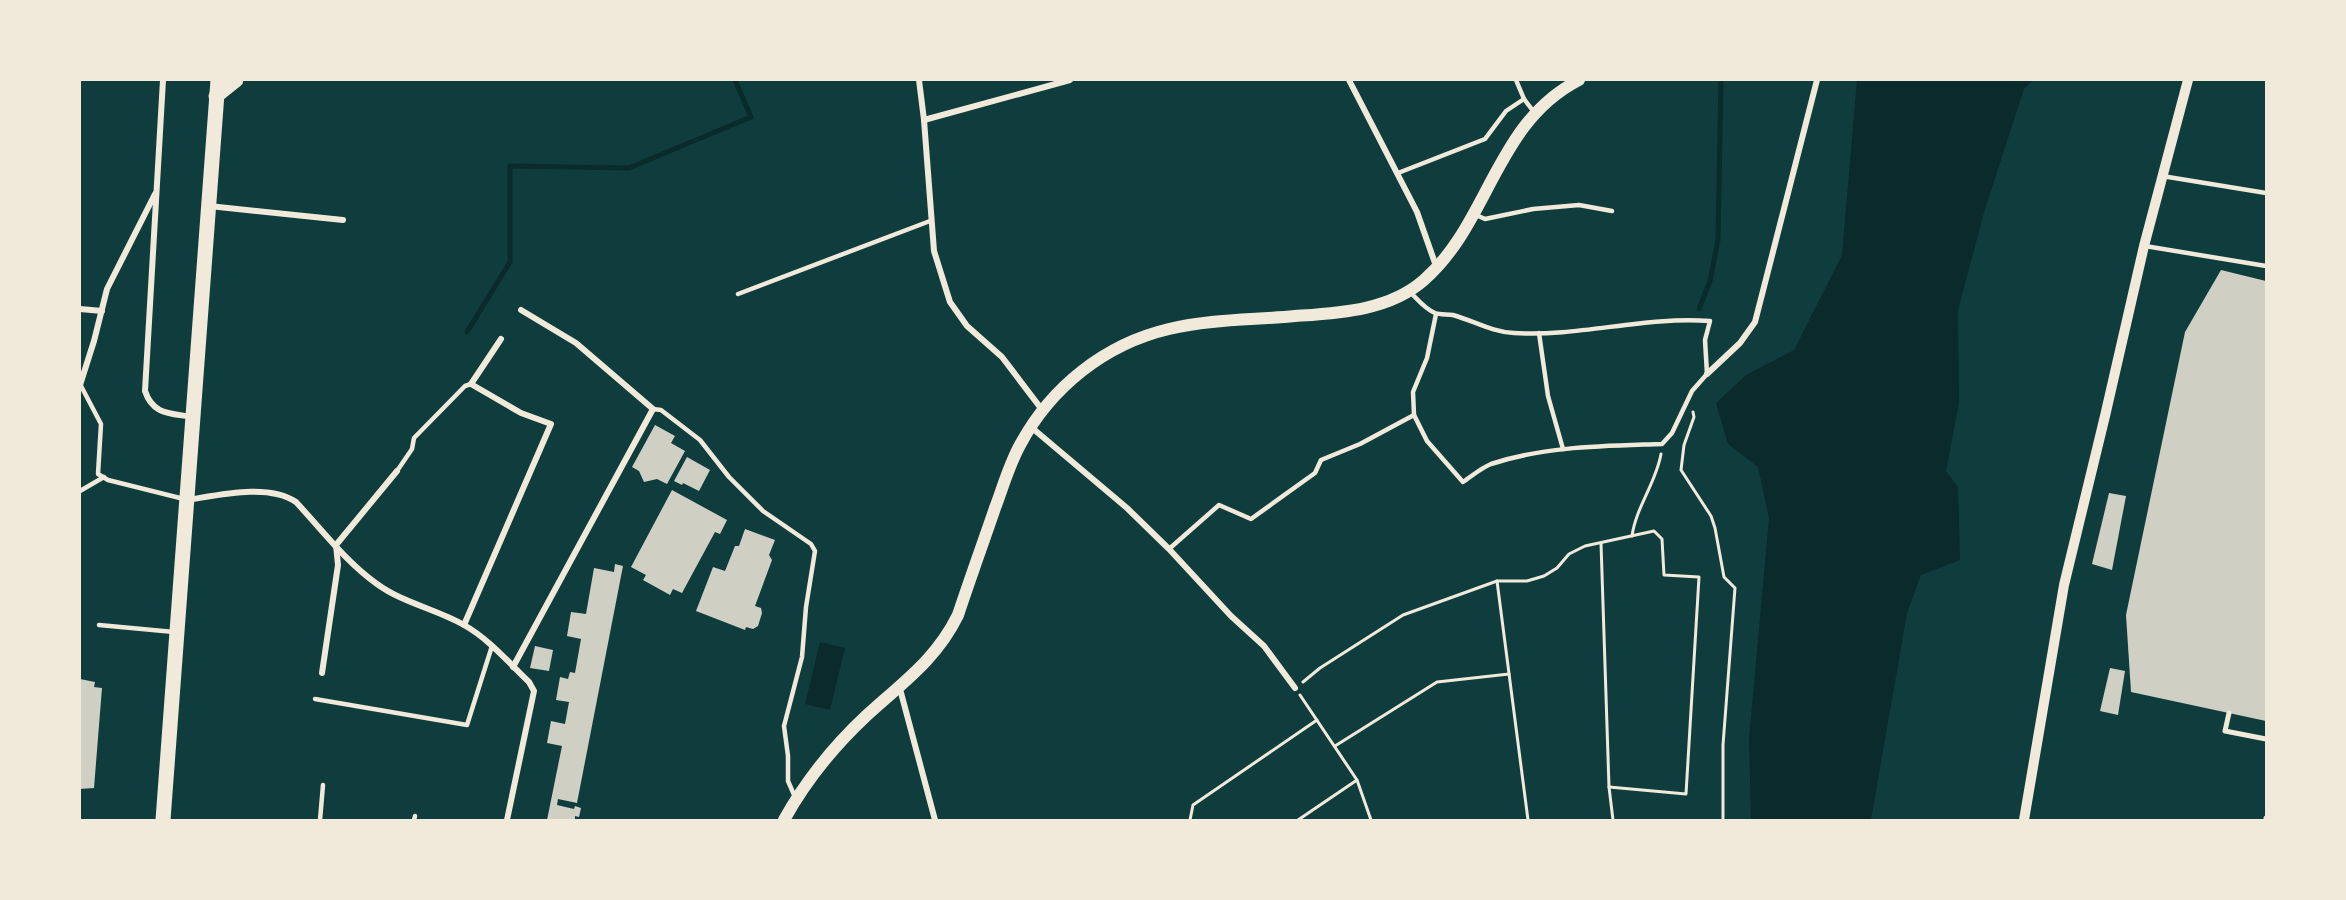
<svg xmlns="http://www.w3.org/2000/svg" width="2346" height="900" font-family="Bitter,serif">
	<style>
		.water { fill: #0a2a2b }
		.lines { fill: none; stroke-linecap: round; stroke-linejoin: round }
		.stream { stroke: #0a2a2b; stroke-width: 5 }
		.building { fill: #cfcfc3 }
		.path { stroke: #f1e9da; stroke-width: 3 }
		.service { stroke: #f1e9da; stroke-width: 4.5 }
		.pedestrian { stroke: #f1e9da; stroke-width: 5 }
		.minor { stroke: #f1e9da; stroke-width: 6 }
		.tertiary { stroke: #f1e9da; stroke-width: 10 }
		.secondary { stroke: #f1e9da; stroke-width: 12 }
		.primary { stroke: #f1e9da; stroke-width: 15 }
	</style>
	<rect width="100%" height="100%" fill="#0f3d3e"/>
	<!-- water -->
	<g class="water">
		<path d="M1857,80H2034L2024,89L1985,209L1958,310L1959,403L1946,471L1958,487L1960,560L1921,575L1907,613L1871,820H1751L1749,739L1769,518L1758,467L1728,444L1716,403L1746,375L1794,350L1842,255Z"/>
		<path d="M820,642L845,648L830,710L805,704Z"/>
	</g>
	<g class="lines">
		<!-- stream -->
		<g class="stream">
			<path d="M1699,309L1710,281L1718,240L1721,80"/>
			<path d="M467,332L510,262V166L629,168L751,117L735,80"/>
		</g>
	</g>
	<!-- building -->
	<g class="building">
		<path d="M2221,270L2266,281V721L2131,692L2126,615L2185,332Z"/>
		<path d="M655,425L675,436L671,443L685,451L667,484L657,479L644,482L639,471L632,467Z"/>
		<path d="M687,457L710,470L699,491L683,483L682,485L674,481Z"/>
		<path d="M672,490L727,520L720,534L715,532L682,593L673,589L670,595L643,580L646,575L631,567Z"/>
		<path d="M2109,493L2126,496L2112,570L2092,564Z"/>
		<path d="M745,529L775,540L769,555L772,560L755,606L761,608L762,613L758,626L753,629L746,627L745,630L696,611L713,567L725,571L735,546H739Z"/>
		<path d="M615,564L623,566L577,803L558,799L557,805L574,809L575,806L581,808L579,817L575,816V820H547L562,746L547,743L551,721L565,724L569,702L556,700L560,677L568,679L570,672L575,673L581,639L567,636L571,612L586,614L594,568L614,572Z"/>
		<path d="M535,646L553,650L549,671L530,668Z"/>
		<path d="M2110,668L2125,671L2118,715L2100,711Z"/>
		<path d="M80,679L95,682L94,687L102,688L94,788L80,789Z"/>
	</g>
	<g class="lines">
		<!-- path -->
		<g class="path">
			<path d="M1693,412L1694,417L1684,445L1681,470L1711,516L1715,528L1724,577L1735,588L1723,745V820"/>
			<path d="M1632,536C1636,507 1656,483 1661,454"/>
			<path d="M1601,543L1609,787L1613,820"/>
			<path d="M1497,581L1528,820"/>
			<path d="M1303,682L1320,668L1403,615L1497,581H1527L1544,576L1557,568L1569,554L1585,546L1654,531L1662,539L1664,575L1699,577L1686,794L1609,787"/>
			<path d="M1300,695L1357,780L1371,820"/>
			<path d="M1335,746L1437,682L1509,674"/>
			<path d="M1190,820L1193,805L1317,720"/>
			<path d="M1298,820L1357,780"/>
		</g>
		<!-- service -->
		<g class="service">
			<path d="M1516,80L1524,99L1534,112"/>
			<path d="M1398,173L1485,139L1506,111L1524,99"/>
			<path d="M2162,176L2266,193"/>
			<path d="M1474,214L1485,219L1533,209L1579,205L1612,211"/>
			<path d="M2145,246L2266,266"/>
			<path d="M1411,293C1418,300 1425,309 1435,313C1440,315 1447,314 1453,315C1474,321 1492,332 1514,333C1580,337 1644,316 1710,321L1705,340L1707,374L1692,391L1672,433L1662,444C1606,446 1545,446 1491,464C1481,468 1472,476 1463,482L1427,441L1414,415L1413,392L1427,358L1436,314"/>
			<path d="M738,294L930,221"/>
			<path d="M1539,333L1548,396L1563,449"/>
			<path d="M80,384L101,424L98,474L108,480L184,499"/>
			<path d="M653,409L661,410L700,440L729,477L763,511L811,544L815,551L806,607L802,657L784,726L788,756V781L795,797"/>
			<path d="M397,471L412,449L414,438L465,386L471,384"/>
			<path d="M80,491L104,477"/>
			<path d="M1169,549L1219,505L1251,519L1315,473L1321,460L1360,444L1414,415"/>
			<path d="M99,625L174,632"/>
			<path d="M315,699L467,725L492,646"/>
			<path d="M320,820L323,785"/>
			<path d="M414,820L415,816"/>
		</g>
		<!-- pedestrian -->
		<g class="pedestrian">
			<path d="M2229,713L2225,731L2266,739"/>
			<path d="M2266,820V818"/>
		</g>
		<!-- minor -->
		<g class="minor">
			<path d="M163,80L145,391C153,415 170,413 192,417"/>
			<path d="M919,80L924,120L934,251L950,302L967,326L1002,357L1043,411"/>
			<path d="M1349,80L1417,212L1436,266"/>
			<path d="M924,120L1070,80"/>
			<path d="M209,206L343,220"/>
			<path d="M80,309L102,311"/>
			<path d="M1707,374L1740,343L1755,322L1817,80"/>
			<path d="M80,385L94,341L107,289L155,194"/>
			<path d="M1031,427L1127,508L1169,549L1231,616L1264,646L1295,688"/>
			<path d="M187,500C219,495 269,483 296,502C322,530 346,562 377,584C403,603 436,609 464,625C489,639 509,663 529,682L534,691L507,820"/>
			<path d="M464,625L551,424L521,413L471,384L501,339"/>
			<path d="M513,667L653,409L576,343L521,310"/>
			<path d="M322,673L338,565L336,545L397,471"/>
			<path d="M900,689L935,820"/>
		</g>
		<!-- tertiary -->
		<path class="tertiary" d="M2024,820L2064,585L2105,416L2144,246L2188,80"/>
		<!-- secondary -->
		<path class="secondary" d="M784,820C805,782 834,746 866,716C902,683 936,660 958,615C970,579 983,543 995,508C1003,487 1009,465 1020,445C1051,387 1105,344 1169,329C1210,319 1253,320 1295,316C1338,313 1389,311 1424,280C1490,222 1495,123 1579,80"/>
		<!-- primary -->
		<g class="primary">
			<path d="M216,96L236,80"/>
			<path d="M163,820L218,80"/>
		</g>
	</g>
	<!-- border -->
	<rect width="2346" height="900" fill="none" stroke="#f1e9da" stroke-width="162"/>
</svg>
